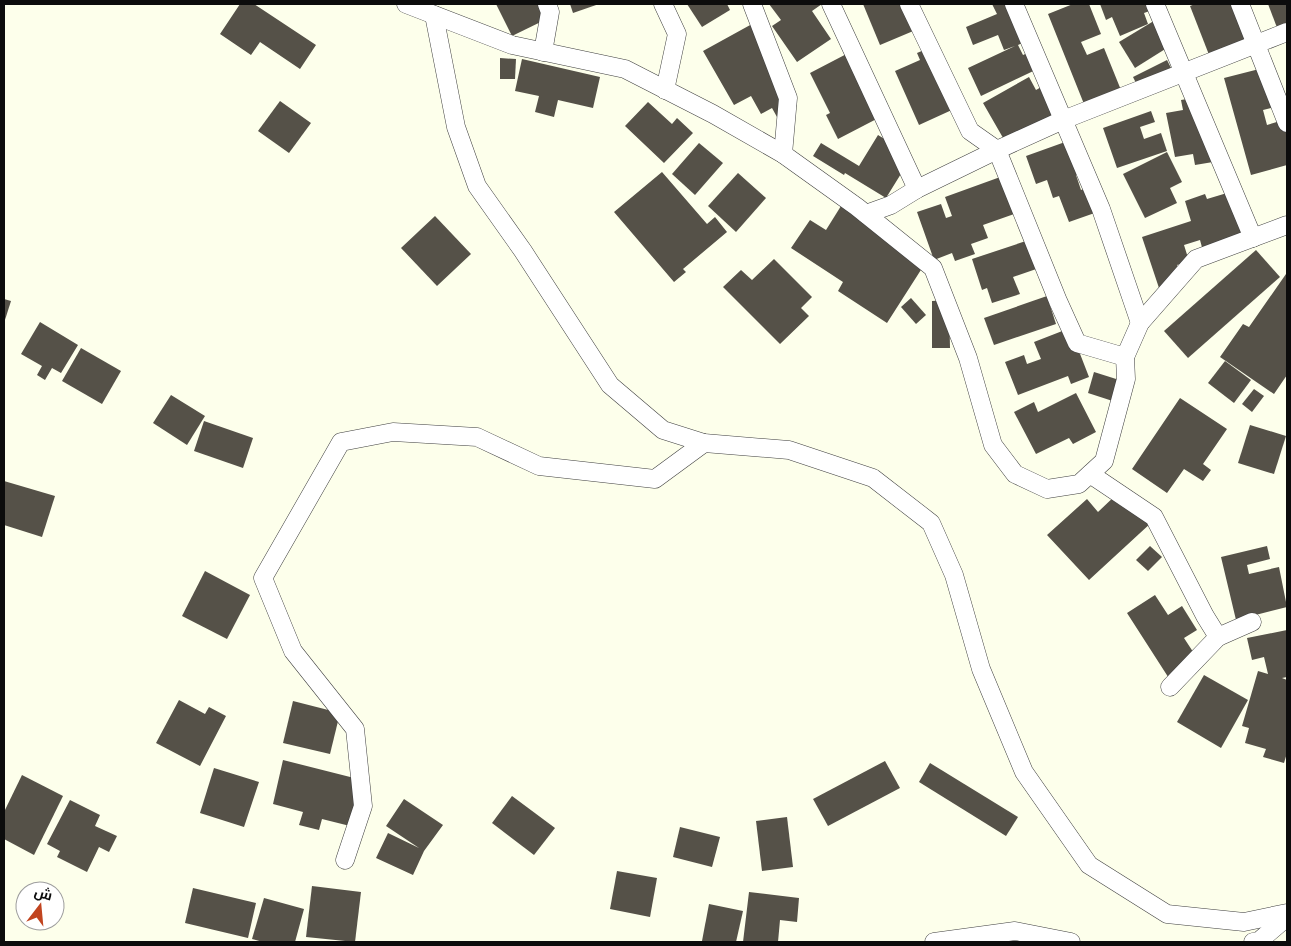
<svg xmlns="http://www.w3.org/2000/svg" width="1291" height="946" font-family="'Source Serif 4',Cairo,serif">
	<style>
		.building { fill: #555148 }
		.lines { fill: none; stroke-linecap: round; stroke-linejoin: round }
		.minor-casing { stroke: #3f3f3f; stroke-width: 19 }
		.minor { stroke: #fff; stroke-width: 18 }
	</style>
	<rect width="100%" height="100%" fill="#fdffeb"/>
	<!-- building -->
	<g class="building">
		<path d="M240,4H254L316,45L300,69L260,42L251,55L220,34Z"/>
		<path d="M496,4H552L557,14L512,36Z"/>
		<path d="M570,4H599L573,13Z"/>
		<path d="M687,4H727L730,10L702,27Z"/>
		<path d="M769,4H822L812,11L831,39L797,62L772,26L781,20Z"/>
		<path d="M863,4H908L918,29L880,45Z"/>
		<path d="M992,4H1017L1031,39L1018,45L1023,55L1038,48L1046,65L981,96L968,68L1015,46L1004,50L998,35L973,45L966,27L997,14Z"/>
		<path d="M1073,4H1089L1101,34L1081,42L1087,55L1104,48L1125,100L1088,114L1048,14Z"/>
		<path d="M1100,4H1160L1161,7L1144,13L1148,24L1120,36L1112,17L1106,20Z"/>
		<path d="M1195,4H1245L1256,32L1213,65L1190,6Z"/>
		<path d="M1268,4H1287V36L1281,38Z"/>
		<path d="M1162,16L1178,41L1135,68L1119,42Z"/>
		<path d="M752,24L797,106L777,117L772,108L761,114L751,96L734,105L703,51Z"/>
		<path d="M936,45L954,109L919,125L895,71L920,60L917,53Z"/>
		<path d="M858,48L890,112L838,139L826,115L830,113L810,73Z"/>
		<path d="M500,58L516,59L515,79H500Z"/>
		<path d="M522,59L600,77L593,108L558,100L554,117L535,112L539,96L515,91Z"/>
		<path d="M1167,60L1177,80L1143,97L1133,77Z"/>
		<path d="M1271,66L1282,105L1263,110L1267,125L1287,119V165L1251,175L1224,78Z"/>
		<path d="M1029,77L1036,90L1050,82L1070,117L1010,150L983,103Z"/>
		<path d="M1199,97L1213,162L1195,165L1193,154L1175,157L1166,113L1183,110L1181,100Z"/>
		<path d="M280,101L311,123L289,153L258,131Z"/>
		<path d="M648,102L672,124L677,118L693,133L664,163L625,126Z"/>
		<path d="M1151,111L1155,122L1140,127L1144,139L1161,133L1167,151L1117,168L1103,128Z"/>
		<path d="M878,135L912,156L886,198L845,173L844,175L813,156L821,143L859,166Z"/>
		<path d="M1079,137L1091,170L1076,175L1081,190L1097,184L1106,209L1069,222L1059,196L1053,198L1047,180L1036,184L1026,156Z"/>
		<path d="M699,143L723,163L695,195L672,174Z"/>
		<path d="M1167,152L1182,182L1170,188L1177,203L1145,218L1123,174Z"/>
		<path d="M662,172L707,224L715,217L727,232L683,269L686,272L674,282L614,212Z"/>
		<path d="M738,173L766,198L736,232L708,206Z"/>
		<path d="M1003,176L1017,213L983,225L988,238L971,244L975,254L955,261L952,253L934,260L917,212L941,204L946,218L952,216L945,197Z"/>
		<path d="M1237,190L1252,235L1203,251L1200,240L1184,245L1189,261L1177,265L1182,280L1159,288L1142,237L1191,221L1185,201L1205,194L1207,199Z"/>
		<path d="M841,206L926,262L887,323L838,291L843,282L791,248L810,220L826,230Z"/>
		<path d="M435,216L471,254L437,286L401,248Z"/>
		<path d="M1035,238L1045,266L1013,277L1020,294L992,303L987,288L982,290L972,259Z"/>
		<path d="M1256,250L1280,277L1188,358L1164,331Z"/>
		<path d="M774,259L812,297L801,308L809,316L780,344L723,287L741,270L752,280Z"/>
		<path d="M1286,274L1287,375L1274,394L1220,357L1243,324L1249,327Z"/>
		<path d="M1047,296L1056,324L994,345L984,318Z"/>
		<path d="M911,298L926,315L916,324L901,307Z"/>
		<path d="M4,299L11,301L4,323Z"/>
		<path d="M949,300L950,348H932V301Z"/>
		<path d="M40,322L78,345L61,373L52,368L45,380L37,375L42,366L21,354Z"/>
		<path d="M1070,328L1089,377L1071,384L1068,376L1018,395L1005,362L1024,355L1027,364L1041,359L1034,342Z"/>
		<path d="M81,348L121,371L102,404L62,381Z"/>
		<path d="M1225,361L1251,380L1234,403L1208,383Z"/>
		<path d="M1094,372L1132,384L1125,405L1088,393Z"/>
		<path d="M1254,389L1264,396L1252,412L1242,404Z"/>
		<path d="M1076,393L1096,432L1073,444L1069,438L1036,454L1014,412L1034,402L1038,412Z"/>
		<path d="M171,395L205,416L187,445L153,423Z"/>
		<path d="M1180,398L1227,429L1203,464L1211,470L1203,481L1184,469L1167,493L1132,469Z"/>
		<path d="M204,421L253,438L243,468L194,451Z"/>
		<path d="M1250,425L1286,436L1274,474L1238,463Z"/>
		<path d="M4,481L55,496L42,537L4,525Z"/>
		<path d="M1118,493L1152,522L1089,580L1047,535L1087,499L1098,512Z"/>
		<path d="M1150,546L1162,557L1148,571L1136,560Z"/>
		<path d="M1267,546L1270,559L1247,565L1249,574L1279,567L1287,607L1236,620L1221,557Z"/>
		<path d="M205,571L250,595L227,639L182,616Z"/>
		<path d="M1155,595L1168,615L1182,606L1197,630L1184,638L1201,664L1172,683L1127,613Z"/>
		<path d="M1287,630V677L1282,678L1287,680V753L1284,763L1263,757L1266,749L1245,743L1249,728L1242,726L1258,671L1268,674L1264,657L1252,660L1247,638Z"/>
		<path d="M1204,675L1248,700L1221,748L1177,722Z"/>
		<path d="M179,700L205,714L209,707L226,716L200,766L156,743Z"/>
		<path d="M293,701L340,713L330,754L283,743Z"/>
		<path d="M283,760L366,781L354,827L322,819L319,830L299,825L303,812L273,804Z"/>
		<path d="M885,761L900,788L828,826L813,799Z"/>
		<path d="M930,763L1018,817L1006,836L919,782Z"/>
		<path d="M214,768L259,782L244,827L200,813Z"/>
		<path d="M22,775L63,796L34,855L4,839V812Z"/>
		<path d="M512,796L555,828L534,855L492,823Z"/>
		<path d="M404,799L443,825L424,851L413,875L376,858L388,833L419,848L386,826Z"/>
		<path d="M70,800L100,815L95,826L117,836L109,852L99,847L87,872L57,857L60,851L47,844Z"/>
		<path d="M787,817L793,867L762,871L756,821Z"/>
		<path d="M680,827L720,837L712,867L673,857Z"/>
		<path d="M617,871L657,878L650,917L610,909Z"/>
		<path d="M312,886L361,892L355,942L306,937Z"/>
		<path d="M193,888L256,903L248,938L185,923Z"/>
		<path d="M749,892L799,898L797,922L780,920L778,942H743Z"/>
		<path d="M264,898L304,909L295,942H263L252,939Z"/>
		<path d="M709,904L743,911L736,942L702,941Z"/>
	</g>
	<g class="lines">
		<defs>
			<g id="minor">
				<path d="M406,4L512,45L625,69L713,114L783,154L857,207L933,268L968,358L993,445L1015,474L1047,489L1079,484L1104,461L1126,379L1125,357L1140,323L1196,259L1287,225"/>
				<path d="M663,4L677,34L665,90"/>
				<path d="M752,4L788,98L783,154"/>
				<path d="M831,4L917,189"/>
				<path d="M909,4L970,131L997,150L1058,301L1077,343L1125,357"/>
				<path d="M1014,4L1101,209L1140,323"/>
				<path d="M1155,4L1253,238"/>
				<path d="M1240,4L1287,123"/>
				<path d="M434,15L456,127L477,186L523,251L610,385L663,430L704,443L789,450L873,478L931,523L954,575L981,669L1024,772L1089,865L1167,914L1244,922L1287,913"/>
				<path d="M543,52L550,12L547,4"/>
				<path d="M866,214L891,205L917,189L997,150L1063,120L1287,32"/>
				<path d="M1090,474L1154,517L1205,616L1218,637L1170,687"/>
				<path d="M1218,637L1252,622"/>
				<path d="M345,860L363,806L355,729L293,651L263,578L341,442L393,432L477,437L539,466L655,479L704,443"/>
				<path d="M934,942L1015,931L1071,942"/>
				<path d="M1253,942L1259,941L1287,917"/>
			</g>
		</defs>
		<!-- minor casing -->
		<use href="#minor" class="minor-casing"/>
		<!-- minor -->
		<use href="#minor" class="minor"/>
	</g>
	<!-- border -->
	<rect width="1291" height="946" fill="none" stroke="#0c0c0c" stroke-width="10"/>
	<!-- north arrow -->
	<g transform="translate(40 906) rotate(16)"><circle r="24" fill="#ffffff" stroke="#9e9e9e"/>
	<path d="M0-4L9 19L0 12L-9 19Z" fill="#c1441f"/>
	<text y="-8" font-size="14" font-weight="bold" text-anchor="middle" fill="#0c0c0c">ش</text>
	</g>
</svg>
